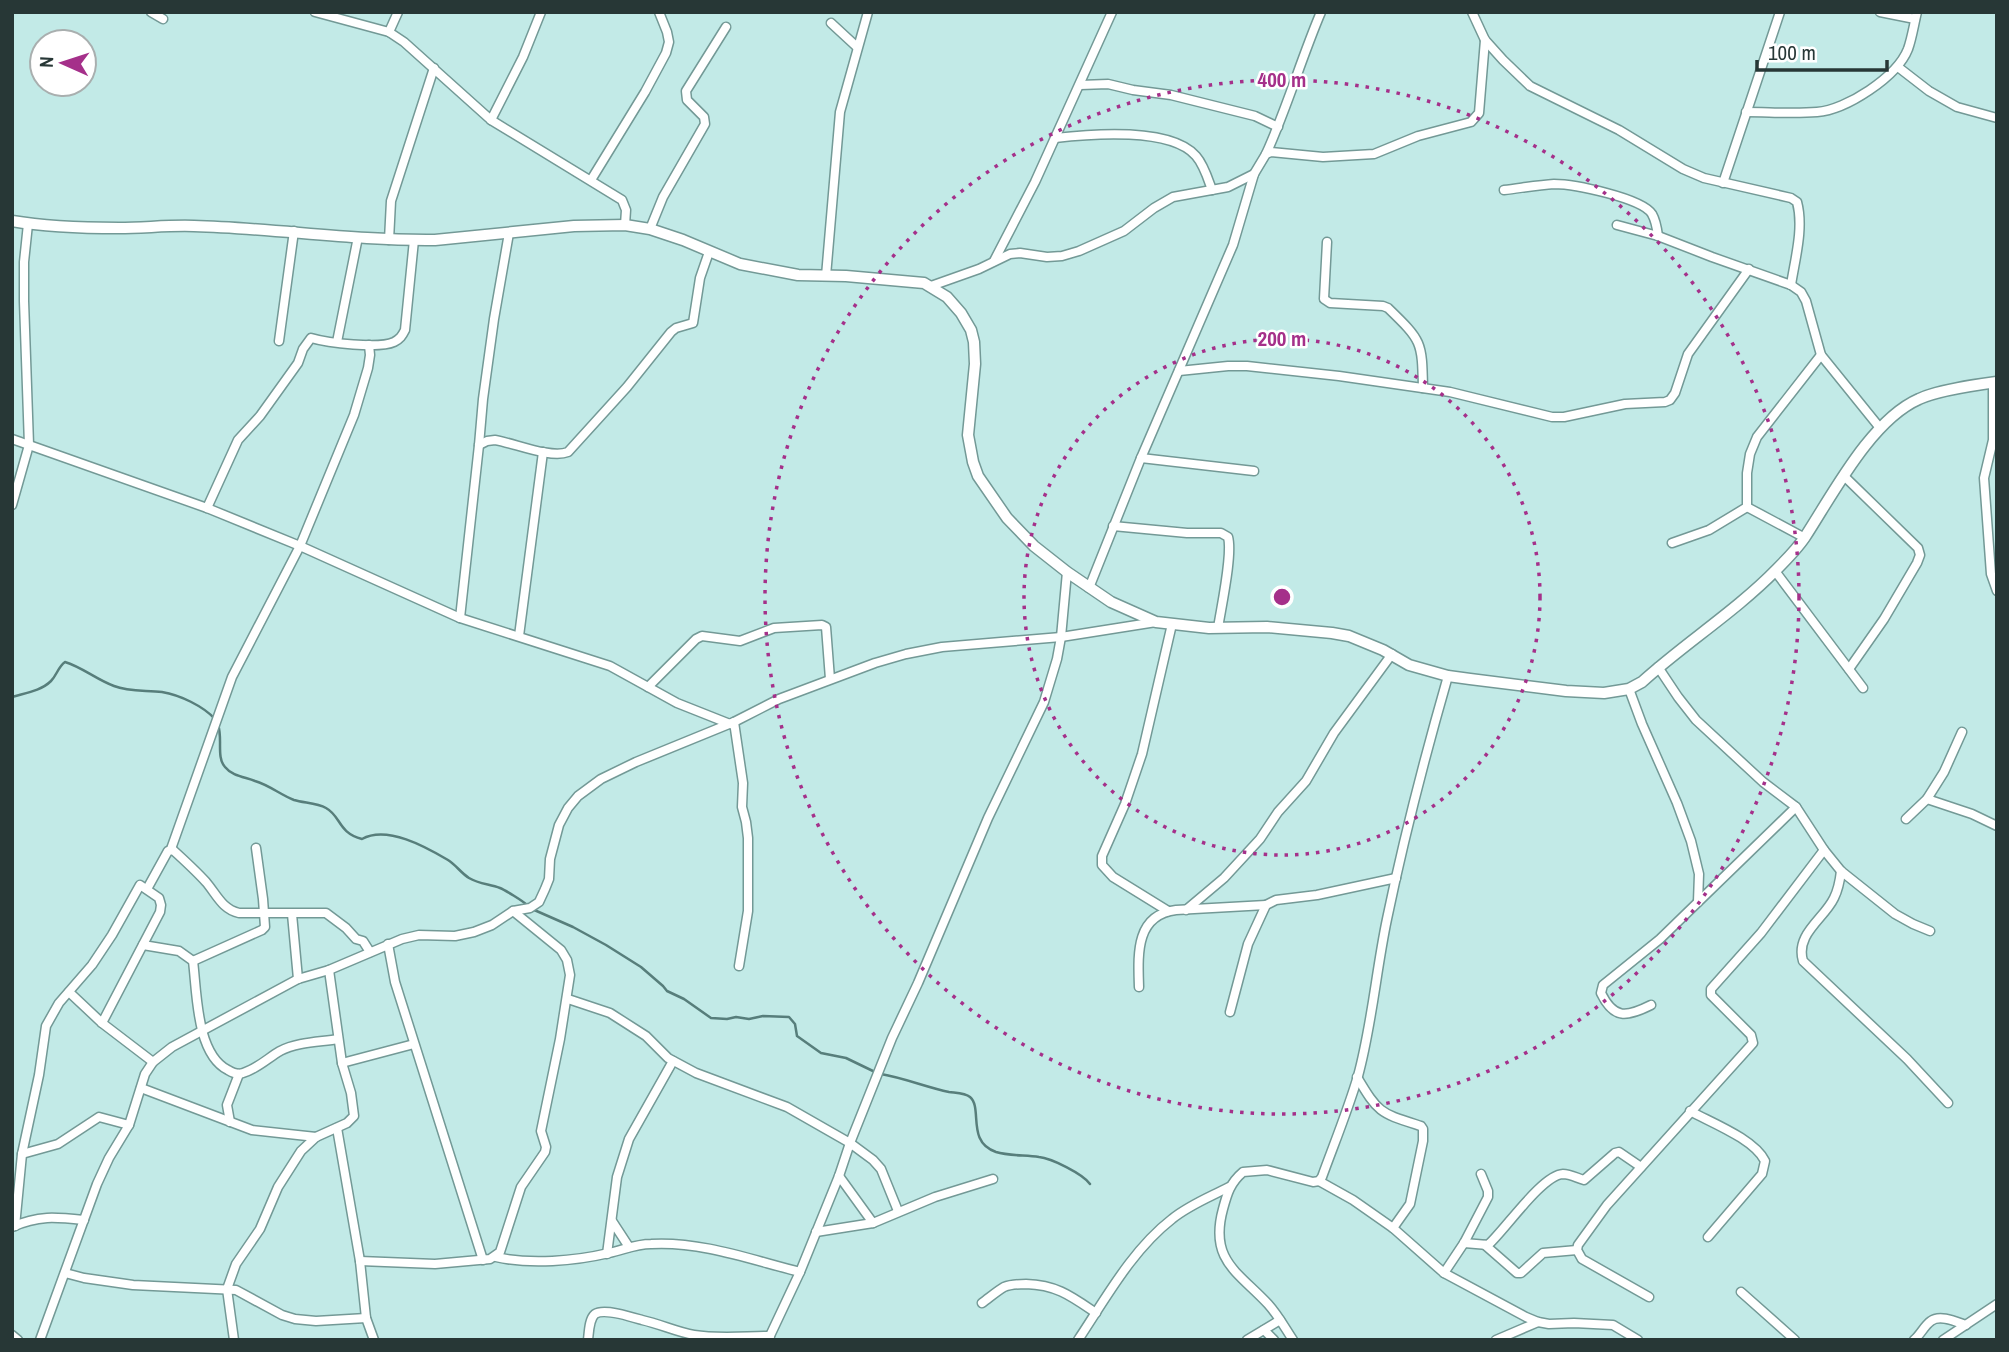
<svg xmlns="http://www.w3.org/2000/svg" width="2009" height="1352" font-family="'Archivo Narrow',sans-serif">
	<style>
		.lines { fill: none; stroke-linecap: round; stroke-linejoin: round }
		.stream { stroke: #577e7b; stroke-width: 2.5 }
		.minor-casing { stroke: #739996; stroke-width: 11 }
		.tertiary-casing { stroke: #739996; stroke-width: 13 }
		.minor { stroke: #fff; stroke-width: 8 }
		.tertiary { stroke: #fff; stroke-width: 10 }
		.ring { fill: none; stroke: #a5308a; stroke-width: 3.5; stroke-dasharray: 3.5 7 }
		.centre { fill: #a5308a; stroke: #fff; stroke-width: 3.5 }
		.ring-label { font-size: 21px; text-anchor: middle; font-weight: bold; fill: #a5308a; stroke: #fff; stroke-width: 5; stroke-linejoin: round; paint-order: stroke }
	</style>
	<rect width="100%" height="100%" fill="#c2eae7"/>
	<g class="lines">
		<!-- stream -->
		<g class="stream">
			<path d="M12,697C25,693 41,691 51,681C57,675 58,667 65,662C82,667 97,680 114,686C129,692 146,690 162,692C180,695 203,706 215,719"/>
			<path d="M218,725C223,738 216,757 225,767C232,776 245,777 255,781C269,785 281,795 294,800C304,803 317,803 326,808C341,816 338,833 362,839C387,825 426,847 448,860C456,865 461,873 469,878C479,884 489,884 500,888C505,890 523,901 527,905"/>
			<path d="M532,909L573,927L606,945L641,967L663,986L667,991L684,999L711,1018L727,1019L736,1017L749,1019L763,1016L789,1017L795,1024L797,1036L821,1053L846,1058L875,1072"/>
			<path d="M881,1074C904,1078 926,1087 949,1092C955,1093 965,1093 970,1097C983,1108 966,1142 996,1152C1009,1156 1025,1155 1039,1157C1051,1158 1083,1174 1090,1184"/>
		</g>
		<defs>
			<g id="minor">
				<path d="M151,12L163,19"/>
				<path d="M315,12L389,32L404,42L491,120L622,200L626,210L625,225"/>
				<path d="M1472,12L1485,40L1503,60L1530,86L1619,130L1683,169L1704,178L1791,198L1797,202C1804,228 1795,259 1791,285"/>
				<path d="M1880,12L1915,19"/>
				<path d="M831,23L857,47"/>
				<path d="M389,32L398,12"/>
				<path d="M1898,67L1929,91L1957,107L1997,118"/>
				<path d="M1080,85L1108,84L1133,90L1171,95L1255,116L1278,127"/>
				<path d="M1746,112C1769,112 1794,114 1817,112C1846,110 1897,77 1908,49C1912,38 1914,24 1917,12"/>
				<path d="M491,120L523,57L541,12"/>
				<path d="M1055,138C1090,134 1171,127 1196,156C1204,165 1208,179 1212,190"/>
				<path d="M1266,154C1287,108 1301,59 1321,12"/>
				<path d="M591,180L645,92L666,53L669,42L667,32L659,12"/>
				<path d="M1723,183L1780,12"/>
				<path d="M1504,190C1521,188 1538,185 1554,184C1574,184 1642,198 1652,214C1656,221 1657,228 1658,236"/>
				<path d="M1617,225L1658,236L1712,257L1791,285L1801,292L1806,301L1821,355L1880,428"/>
				<path d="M650,229L663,197L705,124L704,117L687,100L686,91L726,27"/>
				<path d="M389,240L391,201L434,68"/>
				<path d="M1327,242L1324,299L1330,303L1383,306L1388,308C1422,341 1422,341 1423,388"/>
				<path d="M994,261L1035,182L1112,12"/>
				<path d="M826,276L840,112L868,12"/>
				<path d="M931,286L979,269L1010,254L1020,253L1047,257L1062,256L1079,251L1124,231L1154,208L1173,197L1228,187L1254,174"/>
				<path d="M279,341L294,231"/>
				<path d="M337,342L358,237"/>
				<path d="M1179,371L1228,366H1247L1339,376L1450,392L1552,417H1564L1625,404L1665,402L1670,400L1675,393L1688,354L1749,269"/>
				<path d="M1993,382V440L1984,478L1991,574L1997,591"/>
				<path d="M12,439L207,508L300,546L460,618L610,666L677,703L730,724"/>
				<path d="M479,445L487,441L495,440C514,443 551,459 568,452L627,387L671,332L676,328L693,323L700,278L709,252"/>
				<path d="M1141,458L1254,471"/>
				<path d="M1844,476L1918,548L1920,555L1917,563L1884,619L1849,669"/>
				<path d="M12,505L29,445L24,301V262L28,224"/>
				<path d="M1747,507L1805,538"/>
				<path d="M207,508L238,440L260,416L298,363L303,349L311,338C328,343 379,349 394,342C400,339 402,336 405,330L414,240"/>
				<path d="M1113,526L1187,533H1221L1228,537C1233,554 1221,608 1218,628"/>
				<path d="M1672,543L1709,530L1747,507V473L1750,454L1757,437L1821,355"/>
				<path d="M1775,571L1863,688"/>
				<path d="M1089,588L1141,458L1233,245L1254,174L1266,154L1271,152L1323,157L1374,154L1418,136L1471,122L1479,113L1485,40"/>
				<path d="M460,618L479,445L483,399L494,319L509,233"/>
				<path d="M519,636L543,452"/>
				<path d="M1658,667L1678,697L1696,720L1763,782L1796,807L1824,850L1841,871L1895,914L1913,924L1930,931"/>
				<path d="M648,687L696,639L702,636L740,641L774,628L822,625L826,627L830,679"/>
				<path d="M1629,689L1642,724L1677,803L1691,841L1699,874L1698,902"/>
				<path d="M734,722L743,783L742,807L746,822L748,838V911L739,966"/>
				<path d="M1927,799L1972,814L1997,826"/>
				<path d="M1906,819L1927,799L1944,772L1962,732"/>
				<path d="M171,849L232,677L300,546L354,415L368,368L370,355L369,345"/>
				<path d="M1841,871C1840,880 1838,890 1834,898C1824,919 1795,934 1803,961L1907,1059L1948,1103"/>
				<path d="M147,889L168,851L173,850C184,860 196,871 206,882C217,895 222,909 239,913H326L346,928L356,939L363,941L370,952"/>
				<path d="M1186,910L1224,878L1260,839L1278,812L1306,781L1334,733L1392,654"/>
				<path d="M1168,911L1113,877L1102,865V856L1125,804L1142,754L1172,624"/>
				<path d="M292,914L298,979"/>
				<path d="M388,944L395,982L483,1260"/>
				<path d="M143,945L179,951L193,961C197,992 196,1054 228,1070C233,1073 238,1075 243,1073C257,1069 268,1058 280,1051C297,1042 320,1042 338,1039"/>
				<path d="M193,961L262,930L265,927L263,899L256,848"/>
				<path d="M1139,987C1138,955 1135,915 1176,910L1266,905"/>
				<path d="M69,992L102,1023L153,1062"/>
				<path d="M568,999L610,1013L646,1036L668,1058L696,1073L787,1107L850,1143L873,1160L881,1169L898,1211"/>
				<path d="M1651,1005C1627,1017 1614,1020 1601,993L1603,985L1660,939L1796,807"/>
				<path d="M1230,1012L1248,944L1266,905L1276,900L1317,895L1396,878"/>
				<path d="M342,1063L414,1044"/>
				<path d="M1357,1077C1379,1114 1380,1113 1421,1126L1423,1129V1141L1410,1204L1393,1228"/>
				<path d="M141,1088L252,1130L316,1137"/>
				<path d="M1690,1111C1712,1123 1754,1139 1765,1161L1762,1174L1708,1237"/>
				<path d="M230,1122L227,1105L239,1074"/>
				<path d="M337,1128L360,1261L366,1318L374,1340"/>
				<path d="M22,1154L58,1144L99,1117L129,1125"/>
				<path d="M839,1176L873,1223"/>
				<path d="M1319,1181L1353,1200L1393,1228L1444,1273L1526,1317L1538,1322L1549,1324L1574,1323L1613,1325L1638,1340"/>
				<path d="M612,1221L629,1247"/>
				<path d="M15,1226L22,1154L39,1075L46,1026L59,1003L92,965L112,935L140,885L159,898L161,905L160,912L102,1023"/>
				<path d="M12,1227C38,1215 56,1217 84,1220"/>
				<path d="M816,1232L873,1223L935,1197L993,1179"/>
				<path d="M1464,1243L1488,1245C1505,1230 1542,1175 1563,1174C1570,1174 1577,1178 1584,1180L1615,1153L1619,1152L1641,1167"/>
				<path d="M1485,1245L1517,1273H1521L1543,1253L1577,1250"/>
				<path d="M607,1254L617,1177L629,1139L673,1061"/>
				<path d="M496,1257C530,1265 575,1261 609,1253C623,1250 636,1244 651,1244C701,1241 752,1260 800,1272"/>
				<path d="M360,1261L435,1264L490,1259L500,1252L521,1187L545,1152L546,1147L541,1131L560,1039L570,975L567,960L561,950L513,911"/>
				<path d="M65,1273L84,1278L133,1285L236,1290L282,1315L295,1319L316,1321L366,1318"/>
				<path d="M1444,1273L1464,1243L1488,1197V1191L1481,1174"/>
				<path d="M1741,1292L1795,1340"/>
				<path d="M1649,1297L1582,1259L1577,1250L1578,1245L1607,1205L1753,1043L1751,1035L1711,995V989L1761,933L1824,850"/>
				<path d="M982,1303C989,1298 997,1291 1004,1287C1011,1284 1019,1284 1026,1284C1057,1285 1071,1296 1096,1313"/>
				<path d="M1264,1330L1274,1340"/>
				<path d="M12,1335L18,1340"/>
				<path d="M40,1340L97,1184L109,1158L129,1125L145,1074L153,1062L172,1047L298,979L329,970L402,939L419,935L455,936L474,932L492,925L513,911L530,908L539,902L545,889L549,879L550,859L559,825L568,808L578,796L601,779L636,762L734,722L779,699L875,663L906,654L942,647L1061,637L1156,622"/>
				<path d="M234,1340L227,1289L236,1264L260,1229L278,1187L301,1151L316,1137L347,1123L354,1116L351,1093L342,1063L329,970"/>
				<path d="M588,1340C589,1332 589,1319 595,1314C604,1308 632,1317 642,1320C660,1324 677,1332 694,1335C719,1339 745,1336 770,1336"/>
				<path d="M768,1340L800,1272L839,1176L850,1143L892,1038L918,983L988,818L1044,702L1057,659L1061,637L1067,572"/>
				<path d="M1078,1340C1106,1298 1132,1250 1172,1219C1189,1205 1210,1197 1229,1187"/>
				<path d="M1247,1340L1280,1320"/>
				<path d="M1293,1340C1285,1328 1278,1315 1268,1304C1238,1272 1209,1260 1223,1209C1227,1194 1230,1183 1243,1172L1267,1170L1313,1182L1319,1181L1322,1177C1334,1144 1348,1110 1358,1076C1372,1025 1376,971 1387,919C1404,837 1425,756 1448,676"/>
				<path d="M1496,1340L1538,1322"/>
				<path d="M1914,1340C1921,1334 1924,1326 1931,1321C1940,1314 1957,1322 1966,1325"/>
				<path d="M1943,1340L1997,1304"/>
			</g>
			<path id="tertiary" d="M12,221C47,227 84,228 119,228C144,228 169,225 194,226C274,228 354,241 435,240L574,226L625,225L650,229L683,240L740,264L798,275L846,276L924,283L947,297L961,313L971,330L974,342L975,364L968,435L973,462L978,476L1007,518L1034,546L1067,572L1111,602L1156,622L1209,628L1267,627L1332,633L1349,636L1383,650L1409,665L1448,676L1470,679L1566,691L1604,693L1629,689L1642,682C1685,643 1736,611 1777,569C1787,559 1797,549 1805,537C1833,494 1871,420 1919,399C1938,390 1975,385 1997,382"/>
		</defs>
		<!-- minor casing -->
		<use href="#minor" class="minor-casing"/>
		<!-- tertiary casing -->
		<use href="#tertiary" class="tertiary-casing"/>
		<!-- minor -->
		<use href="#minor" class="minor"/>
		<!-- tertiary -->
		<use href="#tertiary" class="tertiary"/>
	</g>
	<!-- distance rings -->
	<g class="ring">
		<circle cx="1282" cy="597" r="258"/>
		<circle cx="1282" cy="597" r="517"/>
	</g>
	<circle cx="1282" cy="597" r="10" class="centre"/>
	<g class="ring-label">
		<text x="1282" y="87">400 m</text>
		<text x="1282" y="346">200 m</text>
	</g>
	<!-- border -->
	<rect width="2009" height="1352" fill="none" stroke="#273736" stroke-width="28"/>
	<!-- north arrow -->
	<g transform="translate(63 63) rotate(273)"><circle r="33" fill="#ffffff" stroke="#a9afaf" stroke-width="2"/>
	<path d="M0-5L12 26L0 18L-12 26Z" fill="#a5308a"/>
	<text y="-10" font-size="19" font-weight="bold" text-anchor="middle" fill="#273736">N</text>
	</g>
	<!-- scale -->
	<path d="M1757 60v10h130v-10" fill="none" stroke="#273736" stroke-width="3.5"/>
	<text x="1768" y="60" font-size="21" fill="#273736" stroke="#ffffff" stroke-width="5" paint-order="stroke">100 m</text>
</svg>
